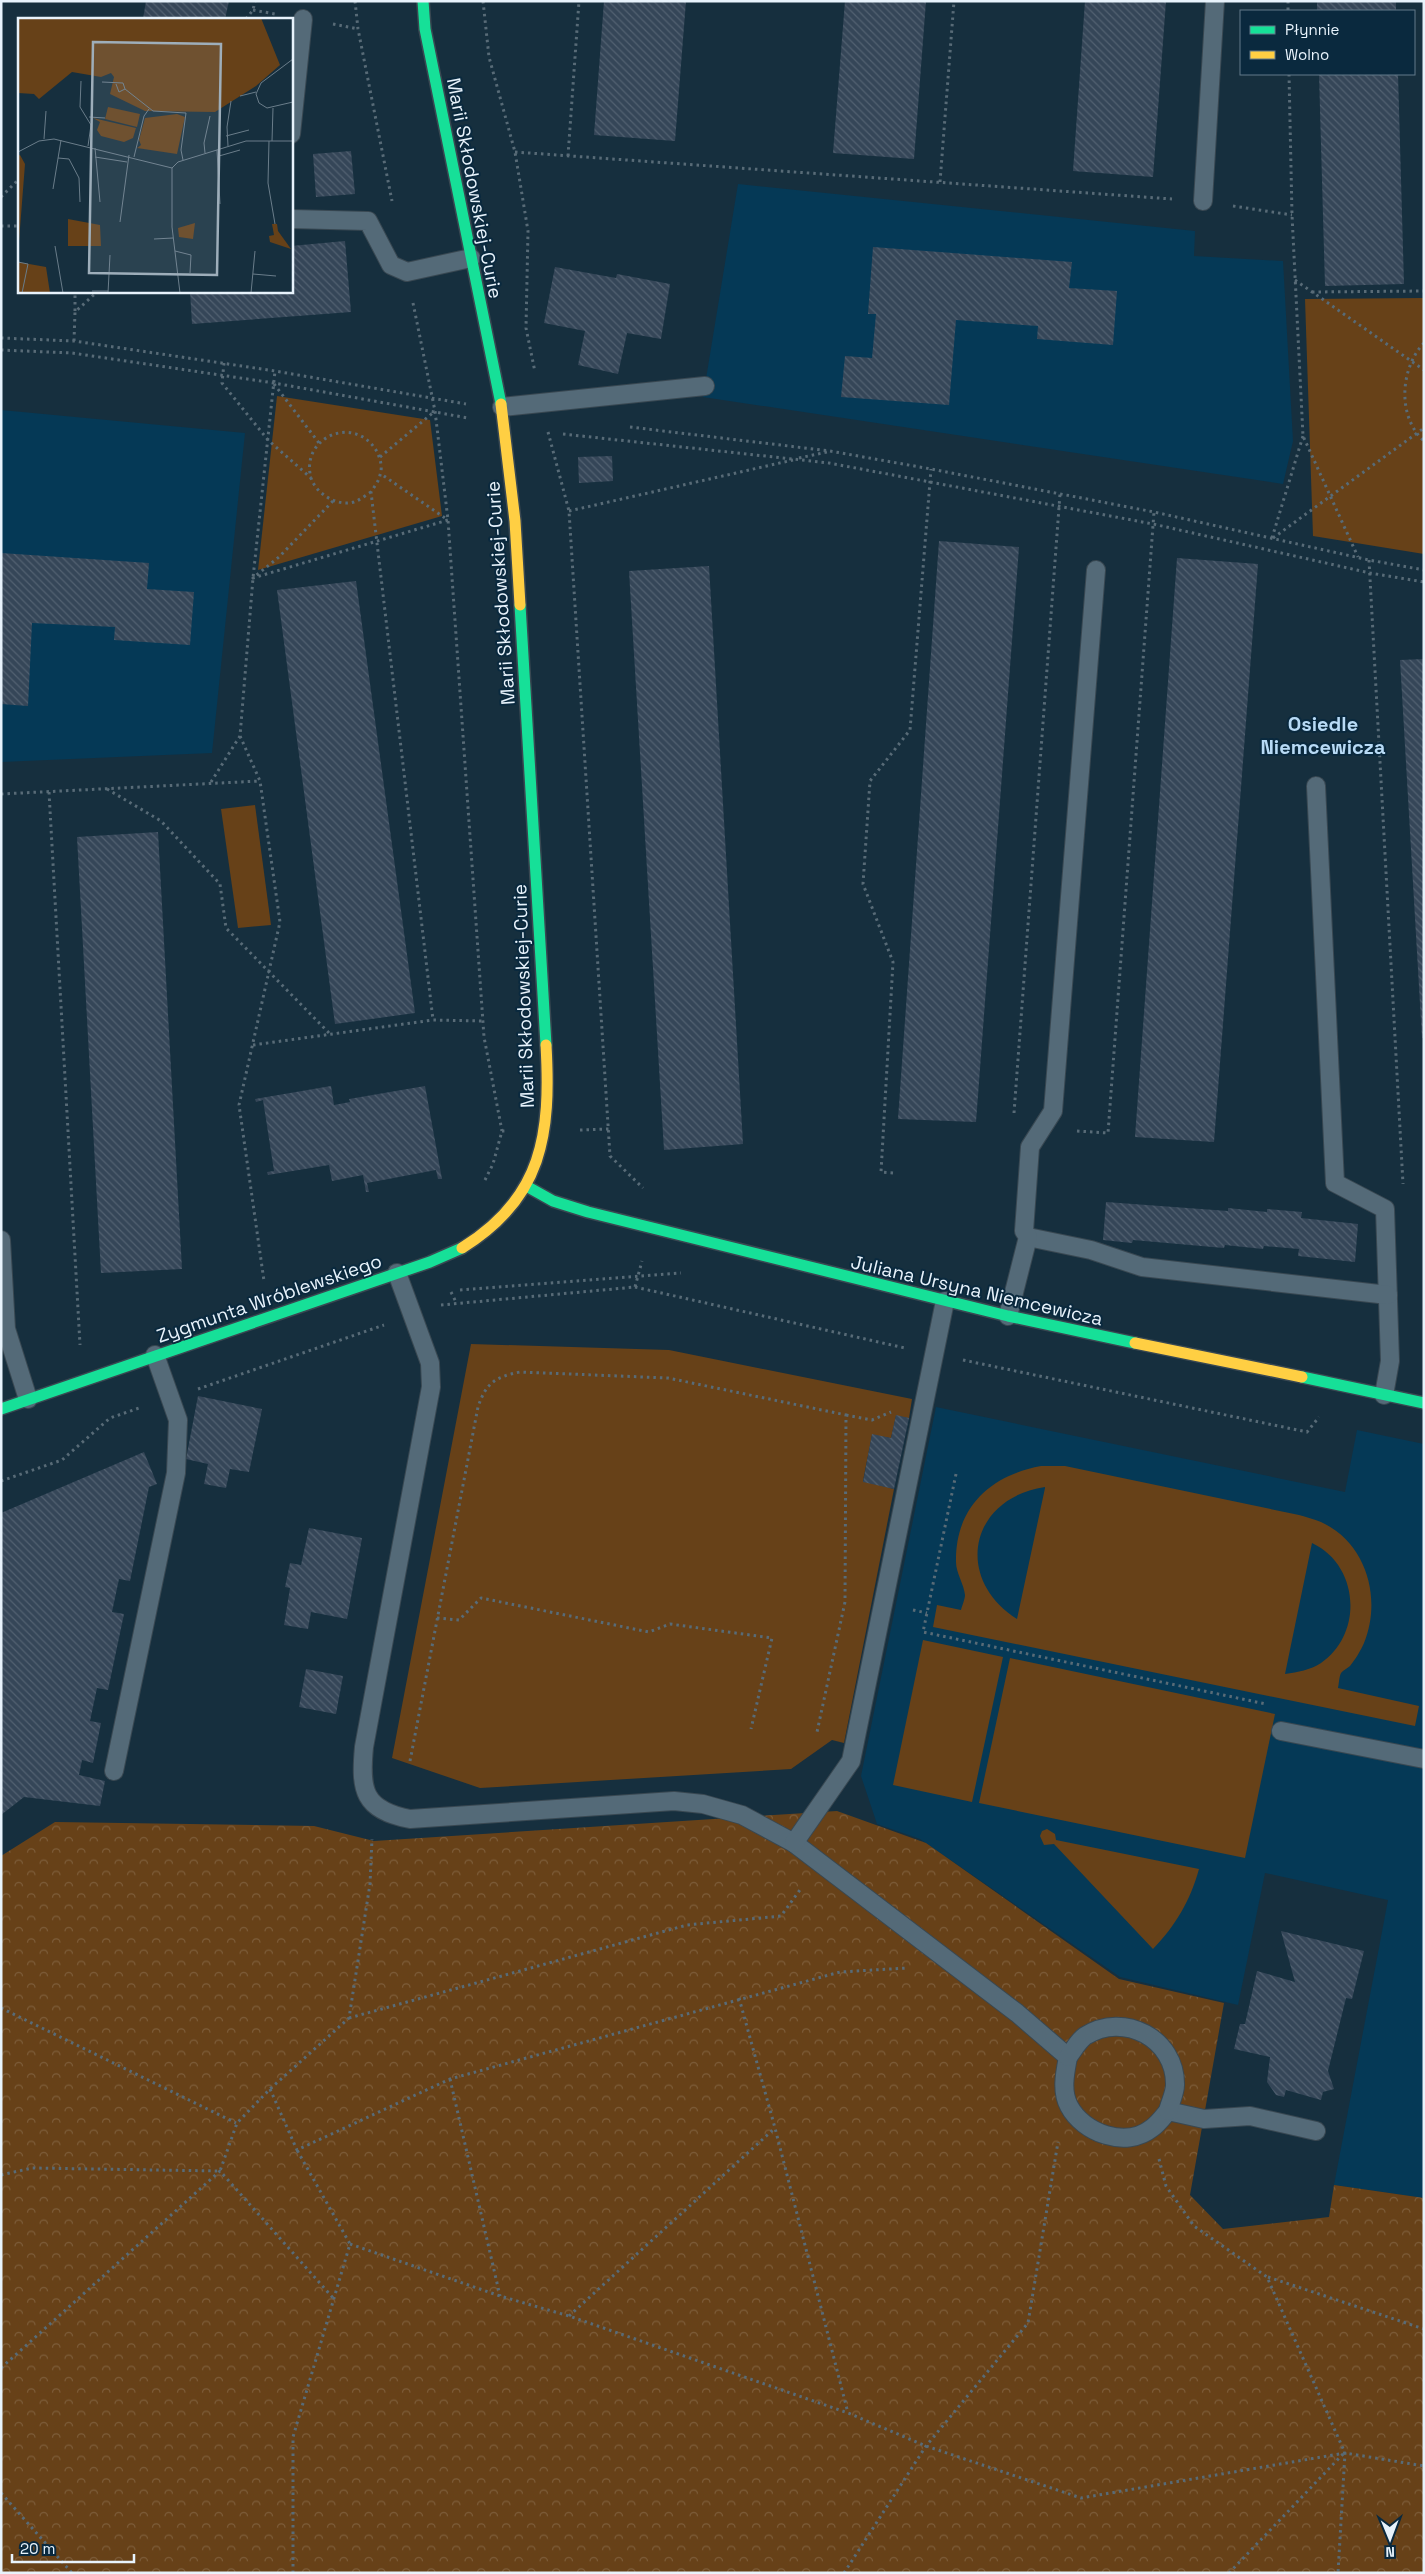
<svg xmlns="http://www.w3.org/2000/svg" width="1425" height="2574" font-family="'Space Grotesk',sans-serif">
	<style>
		.built { fill: #053956 }
		.green { fill: #674118; fill-rule: evenodd }
		.forest { fill: url(#forest-crowns) }
		.building { fill: url(#building-back-hatch) }
		.lines { fill: none; stroke-linecap: round; stroke-linejoin: round }
		.lane-casing { stroke: #394852; stroke-width: 20 }
		.fast-casing { stroke: #394852; stroke-width: 14 }
		.slow-casing { stroke: #394852; stroke-width: 14 }
		.path { stroke: #586b77; stroke-width: 3; stroke-dasharray: 2.5 4; stroke-linecap: butt }
		.lane { stroke: #546a78; stroke-width: 18 }
		.fast { stroke: #16e098; stroke-width: 11 }
		.slow { stroke: #ffcf43; stroke-width: 11 }
		.labels { text-anchor: middle; stroke-width: 4; stroke-linejoin: round; paint-order: stroke }
		.street-label { font-size: 19px; fill: #e8f3fc; stroke: #0a293e }
		.neighbourhood-label { font-size: 20px; font-weight: bold; fill: #b8daf5; stroke: #0a293e }
		.inset-road { fill: none; stroke: #6a7d8a; stroke-width: 1 }
		.view { fill: #9eaeba; fill-opacity: 0.15; stroke: #9eaeba; stroke-width: 2.5 }
		.inset-edge { fill: none; stroke: #e8f3fc; stroke-width: 2.5 }
	</style>
	<defs>
		<pattern id="forest-crowns" width="20" height="18" patternUnits="userSpaceOnUse" patternTransform="scale(1.25)"><rect width="20" height="18" fill="#674118"/><path d="M2 6a3 3 0 1 1 6 0M12 15a3 3 0 1 1 6 0" fill="none" stroke="#7d5d3a"/></pattern>
		<pattern id="building-back-hatch" width="6" height="6" patternUnits="userSpaceOnUse" patternTransform="scale(1.25)"><rect width="6" height="6" fill="#354658"/><path d="M-1 5l2 2M0 0l6 6M5-1l2 2" fill="none" stroke="#526171"/></pattern>
	</defs>
	<rect width="100%" height="100%" fill="#162f3e"/>
	<!-- built -->
	<g class="built">
		<path d="M738,184L1195,231L1194,256L1283,261L1293,441L1283,484L703,397Z"/>
		<path d="M1,410L245,433L212,753L1,762Z"/>
		<path d="M936,1407L1345,1492L1357,1430L1424,1444V2198L1334,2185L1388,1900L1265,1873L1238,2005L1120,1977L920,1839L877,1824L861,1776Z"/>
	</g>
	<!-- green -->
	<g class="green">
		<path d="M1424,298V554L1313,536L1305,299Z"/>
		<path d="M277,396L430,420L442,516L258,570Z"/>
		<path d="M255,805L271,925L238,928L221,809Z"/>
		<path d="M471,1344L669,1350L912,1399L909,1418L896,1416L891,1438L872,1435L863,1481L894,1489L844,1743L832,1740L791,1769L480,1788L392,1758Z"/>
		<path d="M1041,1466H1065L1299,1515C1306,1517 1314,1519 1321,1522C1367,1543 1382,1599 1364,1643C1361,1650 1355,1660 1350,1666C1348,1668 1343,1670 1341,1673C1339,1677 1339,1684 1338,1688L1419,1706L1415,1726L933,1627L937,1605L961,1610C962,1606 965,1599 965,1595C964,1584 956,1573 956,1562C955,1507 991,1475 1041,1466ZM1045,1487V1488L1017,1619C953,1578 970,1498 1045,1487ZM1312,1543C1359,1565 1364,1633 1321,1663C1310,1670 1298,1672 1285,1674Z"/>
		<path d="M923,1640L1003,1657L972,1802L893,1785Z"/>
		<path d="M1010,1658L1275,1714L1245,1858L979,1803Z"/>
		<path d="M1047,1829L1055,1834L1056,1840L1199,1869C1190,1901 1176,1925 1153,1949L1054,1844L1044,1845L1040,1836L1042,1831Z"/>
	</g>
	<!-- forest -->
	<path class="forest" d="M837,1811L926,1843L1119,1979L1224,2003L1190,2195L1223,2229L1329,2217L1334,2185L1424,2198V2573H1V1856L55,1822L314,1826L374,1841Z"/>
	<!-- building -->
	<g class="building">
		<path d="M146,1H229L225,19H143Z"/>
		<path d="M604,1H686L675,141L594,135Z"/>
		<path d="M845,1H926L914,159L833,153Z"/>
		<path d="M1085,1H1166L1153,177L1073,171Z"/>
		<rect x="1317" y="1" width="79" height="10"/>
		<path d="M1319,74H1398L1404,284L1325,286Z"/>
		<path d="M351,151L355,194L316,197L313,154Z"/>
		<path d="M345,241L351,312L192,324L190,291H291V246Z"/>
		<path d="M873,247L1072,262L1069,288L1117,291L1113,345L1037,339L1038,326L956,320L949,405L841,397L845,356L872,358L876,314H868Z"/>
		<path d="M555,267L616,278L617,274L670,284L661,339L627,333L618,374L578,365L585,331L544,323Z"/>
		<path d="M612,456L613,481L579,483L578,457Z"/>
		<path d="M939,541L1019,547L976,1122L898,1119Z"/>
		<path d="M1,553L149,563L147,589L194,592L190,645L114,640L115,627L32,623L28,706L1,704Z"/>
		<path d="M1177,558L1258,564L1214,1142L1135,1137Z"/>
		<path d="M709,566L743,1144L664,1150L629,571Z"/>
		<path d="M356,581L415,1013L335,1024L277,590Z"/>
		<path d="M1424,659V1038H1422L1400,660Z"/>
		<path d="M158,832L182,1269L101,1273L77,837Z"/>
		<path d="M331,1086L334,1105L350,1102L349,1099L425,1086L442,1179H438L436,1170L367,1183L369,1192H366L363,1175L332,1181L329,1165L268,1175L267,1172L274,1171L263,1100L256,1102L255,1099Z"/>
		<path d="M1106,1202L1228,1211V1208L1267,1212V1209L1302,1212L1301,1218L1358,1224L1355,1262L1298,1256L1299,1249L1264,1246L1263,1249L1225,1245L1224,1248L1133,1240L1132,1243L1103,1240Z"/>
		<path d="M198,1396L262,1409L249,1472L230,1469L226,1488L204,1484L208,1464L186,1459Z"/>
		<path d="M896,1415L909,1418L894,1489L863,1482L872,1434L891,1438Z"/>
		<path d="M144,1452L157,1484L149,1487L130,1581L119,1579L112,1612L124,1614L108,1690L97,1688L90,1721L101,1723L93,1763L82,1760L79,1775L105,1781L100,1806L24,1797L1,1815V1513Z"/>
		<path d="M309,1528L362,1538L347,1619L311,1612L308,1629L284,1625L290,1588L285,1587L290,1563L301,1565Z"/>
		<path d="M306,1669L343,1676L336,1714L299,1707Z"/>
		<path d="M1281,1931L1364,1951L1352,1999L1346,1998L1328,2071L1334,2089L1323,2092L1321,2100L1286,2090L1284,2097L1276,2095L1267,2082L1270,2057L1234,2049L1240,2024H1245L1257,1971L1295,1982Z"/>
	</g>
	<g class="lines">
		<defs>
			<g id="lane">
				<path d="M291,134L303,19"/>
				<path d="M1203,201L1215,1"/>
				<path d="M291,219L368,221L391,265L407,272L471,258"/>
				<path d="M502,407L705,386"/>
				<path d="M1316,786L1335,1183L1385,1209L1390,1361L1384,1395"/>
				<path d="M1028,1237L1091,1250L1142,1267L1388,1295"/>
				<path d="M1,1240L6,1329L28,1399"/>
				<path d="M397,1273L430,1363L431,1387L364,1747C360,1790 363,1810 410,1819L674,1801L703,1804L742,1815L794,1843L1017,2013L1068,2057C1065,2073 1061,2091 1069,2106C1083,2133 1126,2149 1152,2128C1158,2124 1163,2117 1168,2111L1204,2119L1250,2116L1316,2131"/>
				<path d="M1008,1316L1028,1237L1024,1231L1030,1147L1053,1111L1096,570"/>
				<path d="M1281,1731L1424,1759"/>
				<path d="M114,1771L176,1473L178,1420L155,1355"/>
				<path d="M794,1843L851,1761L945,1301"/>
				<path d="M1068,2057C1073,2051 1078,2041 1085,2036C1124,2011 1176,2039 1175,2085C1175,2093 1170,2103 1168,2111"/>
			</g>
			<g id="fast">
				<path d="M423,1L425,29L501,404"/>
				<path d="M520,605L546,1045"/>
				<path d="M528,1187L553,1201L588,1212L1008,1316L1135,1343"/>
				<path d="M1302,1377L1424,1403"/>
				<path d="M1,1409L430,1262L462,1248"/>
			</g>
			<g id="slow">
				<path d="M501,404L515,521L520,605"/>
				<path d="M462,1248C543,1198 551,1134 546,1045"/>
				<path d="M1135,1343L1302,1377"/>
			</g>
		</defs>
		<!-- lane casing -->
		<use href="#lane" class="lane-casing"/>
		<!-- fast casing -->
		<use href="#fast" class="fast-casing"/>
		<!-- slow casing -->
		<use href="#slow" class="slow-casing"/>
		<!-- path -->
		<g class="path">
			<path d="M355,1L358,29L392,201"/>
			<path d="M483,1L489,57L515,152L528,231L526,328L535,372"/>
			<path d="M1288,1V11"/>
			<path d="M253,10L275,14"/>
			<path d="M246,19L253,10L255,1"/>
			<path d="M333,24L358,29"/>
			<path d="M1289,74L1292,215L1303,436L1358,557"/>
			<path d="M515,152L1172,199"/>
			<path d="M568,156L579,1"/>
			<path d="M940,182L954,1"/>
			<path d="M1,197L19,179"/>
			<path d="M1233,206L1292,215"/>
			<path d="M1,226H19"/>
			<path d="M1295,280L1424,370"/>
			<path d="M1312,292L1424,291"/>
			<path d="M413,303L435,411L448,520L484,1037L502,1131"/>
			<path d="M75,311V291"/>
			<path d="M1,338L74,341L275,371L466,404"/>
			<path d="M74,341L75,312L98,291"/>
			<path d="M1424,343C1400,368 1397,417 1424,441"/>
			<path d="M1,350L72,353L274,383L468,418"/>
			<path d="M224,363L222,383L268,440L311,478"/>
			<path d="M274,384L319,443"/>
			<path d="M630,427L830,451L931,469L1154,512L1369,560L1424,570"/>
			<path d="M548,432L569,511L610,1156L643,1188"/>
			<path d="M563,434L829,463L1153,524L1370,573L1424,582"/>
			<path d="M380,457L435,411"/>
			<path d="M799,458L827,452"/>
			<path d="M371,492C366,495 360,500 354,502C338,507 316,494 311,478C300,438 353,414 376,450C380,457 383,467 380,475C379,481 374,487 371,492L433,1020L483,1021"/>
			<path d="M333,501L279,557L253,578L448,520L381,474"/>
			<path d="M569,511L793,460"/>
			<path d="M1272,538L1303,436"/>
			<path d="M1273,538L1424,428"/>
			<path d="M1369,560L1403,1184"/>
			<path d="M240,736L260,781L280,922L239,1105L264,1281"/>
			<path d="M211,782L240,736L253,578L275,371"/>
			<path d="M107,789L161,821L220,884L226,928L330,1034"/>
			<path d="M49,792L80,1345"/>
			<path d="M1,794L260,781"/>
			<path d="M253,1045L433,1020"/>
			<path d="M1014,1113L1060,494"/>
			<path d="M580,1130L609,1129"/>
			<path d="M1077,1131L1108,1133L1154,512"/>
			<path d="M893,1173L881,1172L893,962L863,884L870,781L910,730L931,469"/>
			<path d="M485,1180L493,1164L502,1131H508"/>
			<path d="M635,1287L905,1348"/>
			<path d="M460,1290L681,1273"/>
			<path d="M451,1292L456,1302"/>
			<path d="M441,1305L635,1287L642,1261"/>
			<path d="M963,1360L1307,1432L1319,1417"/>
			<path d="M198,1389L384,1325"/>
			<path d="M846,1415L872,1420L891,1412"/>
			<path d="M956,1474L923,1632L1266,1704"/>
			<path d="M1,1481L62,1460L110,1418L142,1407"/>
			<path d="M913,1610L927,1613"/>
			<path d="M437,1618L459,1620L481,1598L649,1632L670,1624L772,1638L751,1729"/>
			<path d="M410,1761L478,1407C486,1383 495,1377 520,1372L668,1378L846,1415L845,1602L817,1732"/>
			<path d="M739,1998L775,2128L848,2413"/>
			<path d="M1,2008L236,2123"/>
			<path d="M349,2018L687,1925L781,1916L802,1887"/>
			<path d="M450,2079L500,2296"/>
			<path d="M270,2089L297,2150L450,2079L840,1972L907,1968"/>
			<path d="M1159,2159L1166,2186L1194,2226L1267,2277L1345,2453L1338,2573"/>
			<path d="M1,2175L32,2168L220,2171L237,2123L270,2089L349,2018L370,1884L372,1839"/>
			<path d="M350,2244L500,2296L569,2316L848,2413L926,2446L1081,2498L1345,2453L1424,2466"/>
			<path d="M1268,2277L1424,2329"/>
			<path d="M569,2316L775,2128"/>
			<path d="M1,2368L220,2171L334,2299"/>
			<path d="M1,2493L72,2573"/>
			<path d="M293,2573V2437L350,2244L297,2150"/>
			<path d="M844,2573L926,2446L1028,2323L1058,2142"/>
			<path d="M1229,2573L1344,2453"/>
		</g>
		<!-- lane -->
		<use href="#lane" class="lane"/>
		<!-- fast -->
		<use href="#fast" class="fast"/>
		<!-- slow -->
		<use href="#slow" class="slow"/>
	</g>
	<g class="labels">
		<!-- street labels -->
		<g class="street-label">
			<text transform="translate(475 188) rotate(79)" y="7">Marii Skłodowskiej-Curie</text>
			<text transform="translate(500 593) rotate(-94)" y="7">Marii Skłodowskiej-Curie</text>
			<text transform="translate(523 996) rotate(-92)" y="7">Marii Skłodowskiej-Curie</text>
			<text transform="translate(977 1290) rotate(13)" y="7">Juliana Ursyna Niemcewicza</text>
			<text transform="translate(269 1298) rotate(-19)" y="7">Zygmunta Wróblewskiego</text>
		</g>
		<!-- neighbourhood labels -->
		<g class="neighbourhood-label">
			<text x="1323" y="731">Osiedle<tspan x="1323" dy="23">Niemcewicza</tspan></text>
		</g>
	</g>
	<!-- overview -->
	<g transform="translate(18 18)">
		<rect width="275" height="275" fill="#162f3e"/>
		<path d="M90,89L122,96L119,109L87,101ZM159,96L167,99L159,136L119,130L123,127L121,122L127,100ZM75,100L118,110L115,120L106,124L83,118L79,112L82,104ZM2,137L7,146L0,236V138ZM50,201L82,207L83,228H50ZM177,205L175,221L161,219L160,210ZM254,206H259L260,213L273,231L252,224L251,218L256,217ZM0,244L28,249L32,275H0Z" fill="#674118"/>
		<path d="M0,0H243L262,47L238,68L197,94L127,93L92,76L96,59L93,55L83,59L54,54L21,81L16,76L0,75Z" fill="#674118"/>
		<path class="inset-road" d="M275,41L243,65L238,76L241,85L249,90L275,84M63,63L62,89L73,107L70,128M84,64L105,65L107,71L135,93L168,95L163,132L165,142M98,66L101,74L107,71M222,78L238,74M71,99L87,100M208,118L231,112M26,121L28,93M251,123L250,165L257,206M254,123L255,90M210,128L209,109L213,83M77,130L82,184M199,132L202,186M0,134L21,123L36,121L154,150M187,135L186,125L192,98M201,138L222,132M77,139L109,144M116,139L126,98L131,91M40,140L51,141L61,160L62,184M154,150L160,144L228,123H275M154,150V209L162,275M35,171L43,122M102,204L111,137M136,221L155,220M37,228L45,275M157,233L173,237L172,255M0,244L10,246L4,275M235,256L258,258M74,273H90M90,275L92,237M233,275L237,233"/>
		<path class="view" d="M75,24L203,26L199,257L71,255Z"/>
		<rect width="275" height="275" class="inset-edge"/>
	</g>
	<!-- border -->
	<rect width="1425" height="2574" fill="none" stroke="#e8f3fc" stroke-width="5"/>
	<!-- legend -->
	<rect x="1240" y="10" width="175" height="65" fill="#0a293e" stroke="#637a8a"/>
	<rect x="1250" y="26" width="25" height="8" fill="#16e098" stroke="#637a8a"/>
	<text x="1285" y="35" font-size="15" fill="#e8f3fc">Płynnie</text>
	<rect x="1250" y="51" width="25" height="8" fill="#ffcf43" stroke="#637a8a"/>
	<text x="1285" y="60" font-size="15" fill="#e8f3fc">Wolno</text>
	<!-- north arrow -->
	<g transform="translate(1390 2539) rotate(179)" stroke="#0a293e" stroke-width="4" paint-order="stroke">
	<path d="M0-4L9 19L0 12L-9 19Z" fill="#e8f3fc"/>
	<text y="-8" font-size="14" font-weight="bold" text-anchor="middle" fill="#e8f3fc">N</text>
	</g>
	<!-- scale -->
	<path d="M12 2554v8h122v-8" fill="none" stroke="#e8f3fc" stroke-width="2.5"/>
	<text x="20" y="2554" font-size="15" fill="#e8f3fc" stroke="#0a293e" stroke-width="4" paint-order="stroke">20 m</text>
</svg>
